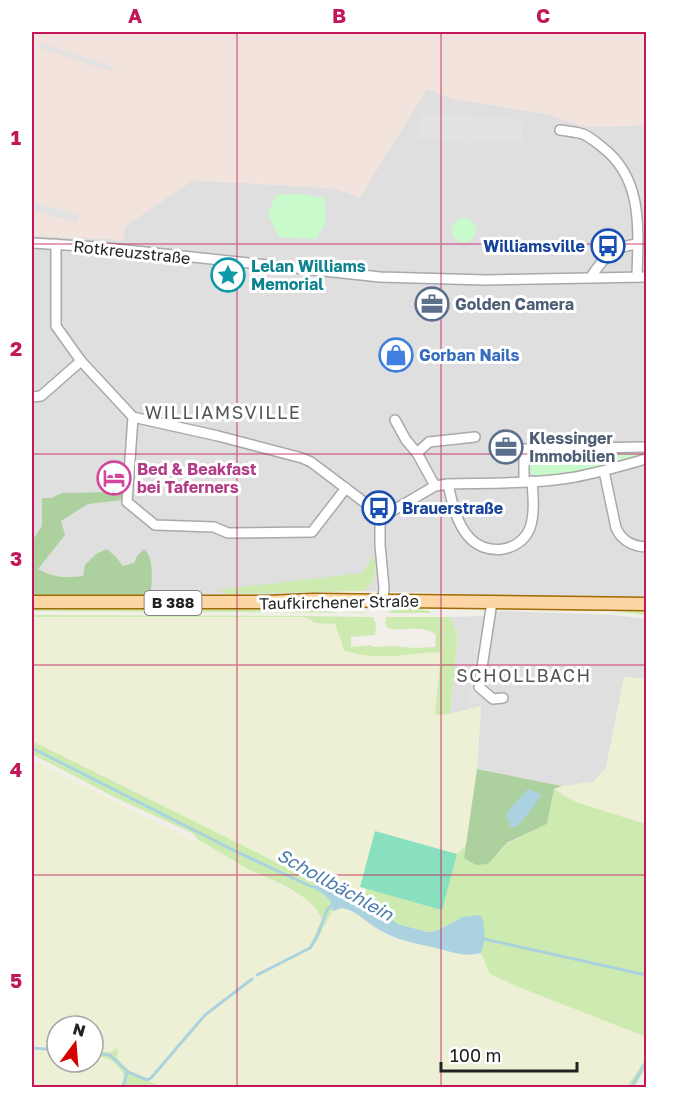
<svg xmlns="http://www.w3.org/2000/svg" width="678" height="1119" font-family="'Golos Text',sans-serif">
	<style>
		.residential { fill: #e0dfdf }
		.military { fill: #f3e3dd }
		.farmland { fill: #eef0d5 }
		.grass { fill: #cdebb0 }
		.forest { fill: #add19e }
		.park { fill: #c8facc }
		.pitch { fill: #88e0be }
		.parking { fill: #e2e2e2 }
		.water { fill: #aad3df }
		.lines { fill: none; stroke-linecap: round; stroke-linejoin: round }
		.stream { stroke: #aad3df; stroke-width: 3 }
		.minor-casing { stroke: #a9a9a9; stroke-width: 12 }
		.major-casing { stroke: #a06b00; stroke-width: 15 }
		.minor { stroke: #fff; stroke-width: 9 }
		.major { stroke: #fcd6a4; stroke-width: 12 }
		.grid { fill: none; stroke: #c2185b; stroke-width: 1.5; stroke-opacity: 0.55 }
		.labels { text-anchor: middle; stroke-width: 6; stroke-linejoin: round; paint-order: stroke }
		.shield { fill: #fff; stroke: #646464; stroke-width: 1.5 }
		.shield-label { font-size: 15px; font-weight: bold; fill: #222 }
		.transit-label { font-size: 16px; font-weight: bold; fill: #164399; stroke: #fff; text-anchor: end }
		.street-label { font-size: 16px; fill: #222; stroke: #fff }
		.culture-label { font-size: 16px; font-weight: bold; fill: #0d838f; stroke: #fff; text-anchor: start }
		.service-label { font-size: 16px; font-weight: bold; fill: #4e5e75; stroke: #fff; text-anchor: start }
		.shop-label { font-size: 16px; font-weight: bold; fill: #366cbe; stroke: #fff; text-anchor: start }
		.hotel-label { font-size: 16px; font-weight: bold; fill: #b23c85; stroke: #fff; text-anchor: start }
		.neighbourhood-label { font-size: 18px; letter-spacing: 1.5px; fill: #555; stroke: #fff }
		.water-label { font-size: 18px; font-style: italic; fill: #4a7aab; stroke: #fff }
		.neatline { fill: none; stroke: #c2185b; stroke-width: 2 }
		.grid-label { font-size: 20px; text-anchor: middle; font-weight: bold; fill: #c2185b }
	</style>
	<rect width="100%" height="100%" fill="#f2efe9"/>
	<!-- residential -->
	<g class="residential">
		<path d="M427,88L453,99L547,114L587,127L646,125V598L521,597L440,593L347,591L244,597H32V235L76,238L125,226L193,180L331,188L360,197Z"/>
		<path d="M501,611L614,615L646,619V679L624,677L606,768L593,782L562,786L477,769L481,706L450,714L458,635L450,617L485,616Z"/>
	</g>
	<!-- military -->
	<path class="military" d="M32,32H646V125L587,127L546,114L453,99L427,88L360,197L331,188L193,180L125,226L123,240L32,235Z"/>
	<!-- farmland -->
	<g class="farmland">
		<path d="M32,617H304L310,619L314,623L336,624L341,643L353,654L373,656L432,652L441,653L435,714H450L481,706L477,769L466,845L457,854L375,831L360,887L367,889L361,896L355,898L336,892L323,885L320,881L283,865L32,741Z"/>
		<path d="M624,677L646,679V824L579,803L568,798L554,789L562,786L593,782L606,768Z"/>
		<path d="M32,760L194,841L197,839L246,868L304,897L313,904L319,911L322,919L309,948L267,968L257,975L271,967L277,966L311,949L333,911L342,908L361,916L375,928L398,940L472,955L481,953L490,974L516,986L646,1037V1058L627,1087L163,1088L133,1075L127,1071L117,1058V1049L111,1052L93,1051V1026H57V1047L32,1045Z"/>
		<path d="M32,1050L57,1052V1062H93V1055L106,1057L120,1067L122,1072L124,1076L121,1087L32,1088Z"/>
	</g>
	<!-- grass -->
	<g class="grass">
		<path d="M375,556C375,572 378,584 361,591L229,594L216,590L362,573L372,558Z"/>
		<path d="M32,608H305L339,613L363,612L367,613L32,611Z"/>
		<path d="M398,608H411L430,611V613H388L394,609Z"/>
		<path d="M572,608L627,609L646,612V615L614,611H572Z"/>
		<path d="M32,615L302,616L371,617L374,618C376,623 377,631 374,635L351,637V647L371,645L373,647L392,646L415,648L435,647L436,635C423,624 403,632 387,628L385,623L386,617H450L458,635L450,714L440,715L435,714L441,653L432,652C403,655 371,661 344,650L335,624L314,623L310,619L304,617H32Z"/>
		<path d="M32,741L282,865L320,881L323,885L310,887C321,892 329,896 334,908L314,945L311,949L277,966L271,967L257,976L256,974L309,948L322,919C310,891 271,881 246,868C229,858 213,848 197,839L194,834L116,798L32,754Z"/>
		<path d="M554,789L568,798L579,803L646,824V1037L516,986L490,974L481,953L484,936L477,916H472L455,921L436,931L427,932L398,924L380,911L355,898L362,896L367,889L442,909L457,854L466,845L464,858L488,864L507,844L547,824Z"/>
		<path d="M118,1048L117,1058C130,1076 144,1079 163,1087H121L124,1076C118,1062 108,1057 93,1055V1051L111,1052Z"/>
		<path d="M646,1058V1067L635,1087H627Z"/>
	</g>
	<!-- forest -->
	<g class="forest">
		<path d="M124,492L122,500L88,504L61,521L65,535L38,569C55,578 64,578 83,576L85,565L96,554L107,549L116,557L123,566L134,563L137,556L144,549C154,558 152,577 151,590L144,595L135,598L32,597V541L42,526V498H51L62,493Z"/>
		<path d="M477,769L562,786L554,789L547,824L507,843L488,864L476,865L464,858Z"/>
	</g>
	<!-- park -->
	<g class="park">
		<path d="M300,194L325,198L326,223L316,239L279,237L268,214L276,195Z"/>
		<circle cx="464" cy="230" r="12"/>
		<path d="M644,450L646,452C612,462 569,477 534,477L528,470V458L537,452Z"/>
	</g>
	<!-- pitch -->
	<path class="pitch" d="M375,831L457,854L442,910L360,887Z"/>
	<!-- parking -->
	<g class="parking">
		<path d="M42,43L114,67L110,71L38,47Z"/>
		<path d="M419,114L516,117V121H522V142L474,141V143H462L461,141L419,139Z"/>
		<path d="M32,198L34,202L79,215L78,223L32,210Z"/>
		<path d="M476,641L483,642L477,689L481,703L471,704L469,694Z"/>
	</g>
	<!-- water -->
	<g class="water">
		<path d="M528,789L541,794C539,802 523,820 517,827H510L506,815L515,803Z"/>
		<path d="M323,885L336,892L362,902L380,911L398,924L427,932L436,931L463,917L480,915L483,920L485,939L481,953C464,957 455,953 440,949C416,943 400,942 378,929C364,921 359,912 342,908L333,911C333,897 320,892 309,886Z"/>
	</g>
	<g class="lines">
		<!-- stream -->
		<g class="stream">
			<path d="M32,748L233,850L312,887"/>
			<path d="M484,939L646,975"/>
			<path d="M257,975L310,948L317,937L327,910L334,903"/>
			<path d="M32,1048L57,1050"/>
			<path d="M93,1053L110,1055L128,1072L147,1080L151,1078L205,1015L252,979"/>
			<path d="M123,1088L127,1072"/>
			<path d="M631,1088L646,1062"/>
		</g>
		<defs>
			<g id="minor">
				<path d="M560,130C568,131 576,132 583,134C590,137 597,143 602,147C644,179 638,230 637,277"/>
				<path d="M32,243L98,247L380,277L486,280L646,277"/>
				<path d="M56,244V326L81,361L133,417L218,436L302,458L311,462L372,508L380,518V545L384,588L383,600"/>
				<path d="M591,277C603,258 614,246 638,244"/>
				<path d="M32,397L41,396L81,361"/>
				<path d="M133,417L127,502L155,525L214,527L228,533L312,532L346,488"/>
				<path d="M395,420L406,440L417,453L435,486"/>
				<path d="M417,453L429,442L475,437"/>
				<path d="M604,471L616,528C622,541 632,546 646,547"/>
				<path d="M524,481V449L646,447"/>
				<path d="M448,484C452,502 456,522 468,536C485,557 520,553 530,528C535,513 533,496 532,481"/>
				<path d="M380,518L435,486L448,484C488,483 529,484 569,478C595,474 621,466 646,459"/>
				<path d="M492,602L479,687L493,699L503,698"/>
			</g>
			<path id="major" d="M32,602H266L314,600L646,604"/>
		</defs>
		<!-- minor casing -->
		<use href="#minor" class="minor-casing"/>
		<!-- major casing -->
		<use href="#major" class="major-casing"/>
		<!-- minor -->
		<use href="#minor" class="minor"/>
		<!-- major -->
		<use href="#major" class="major"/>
	</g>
	<!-- grid -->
	<path class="grid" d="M237,32V1088M441,32V1088M32,244H646M32,454H646M32,665H646M32,875H646"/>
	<!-- icons -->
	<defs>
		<symbol id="bus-ring" viewBox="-11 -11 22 22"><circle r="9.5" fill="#fff" stroke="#1a4fb4" stroke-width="1.5"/><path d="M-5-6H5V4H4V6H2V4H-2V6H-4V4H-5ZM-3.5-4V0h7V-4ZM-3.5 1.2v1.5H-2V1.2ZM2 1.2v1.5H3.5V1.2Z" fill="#1a4fb4"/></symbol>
		<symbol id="sight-ring" viewBox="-11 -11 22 22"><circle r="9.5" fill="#fff" stroke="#0f9aa8" stroke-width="1.5"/><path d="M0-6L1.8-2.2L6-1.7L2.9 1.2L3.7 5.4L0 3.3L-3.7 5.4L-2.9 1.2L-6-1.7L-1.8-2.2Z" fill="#0f9aa8"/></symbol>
		<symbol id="office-ring" viewBox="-11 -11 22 22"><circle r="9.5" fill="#fff" stroke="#5c6f8a" stroke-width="1.5"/><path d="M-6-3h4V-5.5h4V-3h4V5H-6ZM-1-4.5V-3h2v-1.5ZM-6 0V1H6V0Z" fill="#5c6f8a"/></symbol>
		<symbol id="shop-ring" viewBox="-11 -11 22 22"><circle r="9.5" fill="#fff" stroke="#3f7fe0" stroke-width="1.5"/><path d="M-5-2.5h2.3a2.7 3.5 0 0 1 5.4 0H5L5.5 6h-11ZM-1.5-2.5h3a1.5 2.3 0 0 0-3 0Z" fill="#3f7fe0"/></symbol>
		<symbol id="hotel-ring" viewBox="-11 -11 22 22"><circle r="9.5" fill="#fff" stroke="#d1479c" stroke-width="1.5"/><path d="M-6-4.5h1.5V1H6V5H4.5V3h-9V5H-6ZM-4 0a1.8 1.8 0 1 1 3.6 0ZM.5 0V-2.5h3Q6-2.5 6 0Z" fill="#d1479c"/></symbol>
	</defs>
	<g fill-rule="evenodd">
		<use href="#bus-ring" x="589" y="227" width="38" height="38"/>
		<use href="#sight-ring" x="209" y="256" width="38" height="38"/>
		<use href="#office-ring" x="413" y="285" width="38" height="38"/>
		<use href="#shop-ring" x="377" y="336" width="38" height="38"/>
		<use href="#office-ring" x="487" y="428" width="38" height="38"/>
		<use href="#hotel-ring" x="95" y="459" width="38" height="38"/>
		<use href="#bus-ring" x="360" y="489" width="38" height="38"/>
	</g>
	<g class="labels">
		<!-- shield labels -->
		<rect class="shield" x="144.5" y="591" width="57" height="24" rx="4.5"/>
		<g class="shield-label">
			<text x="173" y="608">B 388</text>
		</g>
		<!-- transit labels -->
		<g class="transit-label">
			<text x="585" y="252">Williamsville</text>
			<text x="402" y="514" text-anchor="start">Brauerstraße</text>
		</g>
		<!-- street labels -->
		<g class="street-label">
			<text transform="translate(132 252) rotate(6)" y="6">Rotkreuzstraße</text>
			<text transform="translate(339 602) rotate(-1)" y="6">Taufkirchener Straße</text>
		</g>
		<!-- culture labels -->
		<g class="culture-label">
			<text x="251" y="272">Lelan Williams<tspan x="251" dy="18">Memorial</tspan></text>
		</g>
		<!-- service labels -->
		<g class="service-label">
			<text x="455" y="310">Golden Camera</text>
			<text x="529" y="444">Klessinger<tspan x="529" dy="18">Immobilien</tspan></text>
		</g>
		<!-- shop labels -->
		<g class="shop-label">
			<text x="419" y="361">Gorban Nails</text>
		</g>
		<!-- hotel labels -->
		<g class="hotel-label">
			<text x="137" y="475">Bed &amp; Beakfast<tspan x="137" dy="18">bei Taferners</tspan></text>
		</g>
		<!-- neighbourhood labels -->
		<g class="neighbourhood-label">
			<text x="223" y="419">WILLIAMSVILLE</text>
			<text x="524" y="682">SCHOLLBACH</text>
		</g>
		<!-- water labels -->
		<g class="water-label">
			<text transform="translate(335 885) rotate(29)" y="6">Schollbächlein</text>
		</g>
	</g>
	<!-- border -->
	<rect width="678" height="1119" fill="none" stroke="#ffffff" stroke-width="66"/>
	<!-- north arrow -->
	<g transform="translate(75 1044) rotate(16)"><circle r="28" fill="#ffffff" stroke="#a7a7a7" stroke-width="1.5"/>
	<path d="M0-4.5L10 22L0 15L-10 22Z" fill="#d40000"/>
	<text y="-9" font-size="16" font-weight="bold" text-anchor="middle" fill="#222222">N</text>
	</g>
	<!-- scale -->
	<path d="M441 1062v9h136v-9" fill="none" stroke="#222222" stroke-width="3"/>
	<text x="450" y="1062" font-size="18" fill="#222222" stroke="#ffffff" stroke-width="4.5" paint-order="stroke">100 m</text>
	<rect x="33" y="33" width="612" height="1053" class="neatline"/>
	<g class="grid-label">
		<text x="135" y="23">A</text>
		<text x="339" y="23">B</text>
		<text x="543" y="23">C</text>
		<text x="16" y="145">1</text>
		<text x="16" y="356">2</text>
		<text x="16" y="566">3</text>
		<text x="16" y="777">4</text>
		<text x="16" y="988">5</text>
	</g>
</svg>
